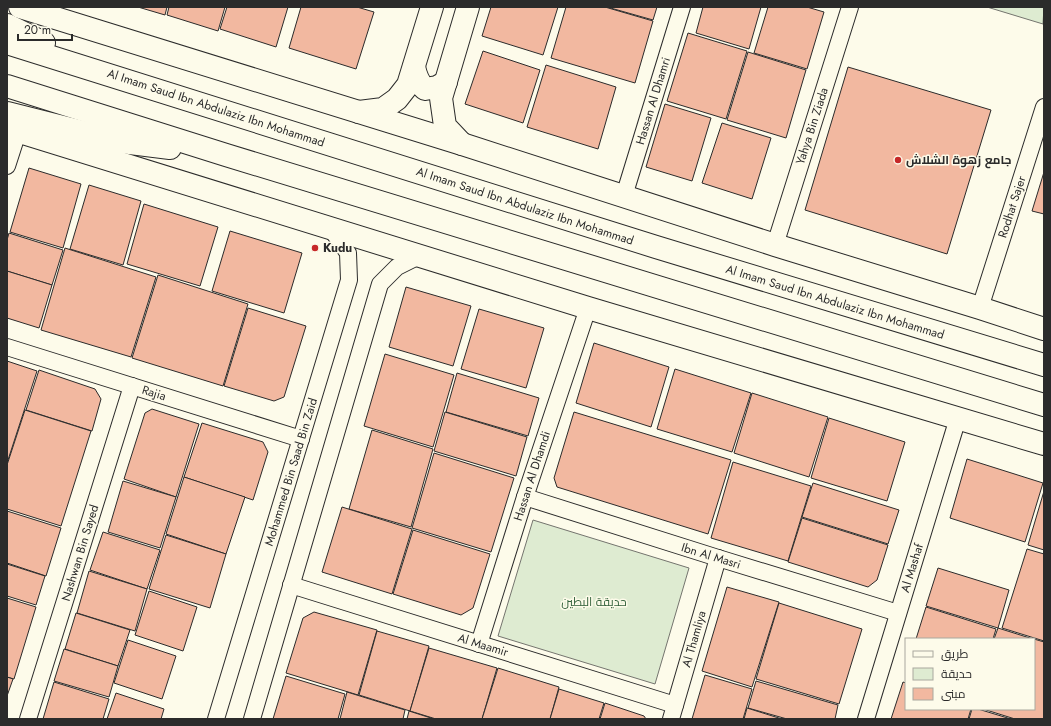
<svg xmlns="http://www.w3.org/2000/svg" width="1051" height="726" font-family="Jost,Cairo,sans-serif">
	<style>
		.green { fill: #deebd1; stroke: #74746e }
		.building { fill: #f2b8a0; stroke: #2b2b2b }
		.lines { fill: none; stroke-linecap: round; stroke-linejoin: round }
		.street-casing { stroke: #2b2b2b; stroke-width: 18 }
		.secondary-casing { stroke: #2b2b2b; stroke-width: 24 }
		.primary-casing { stroke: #2b2b2b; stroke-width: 24 }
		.street { stroke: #fdfbea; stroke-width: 16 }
		.secondary { stroke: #fdfbea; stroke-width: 22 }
		.primary { stroke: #fdfbea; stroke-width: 22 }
		.poi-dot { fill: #c62828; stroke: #fdfbea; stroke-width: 1.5 }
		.labels { text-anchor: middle; stroke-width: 3; stroke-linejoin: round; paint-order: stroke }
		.street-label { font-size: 12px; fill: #2b2b2b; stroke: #fdfbea }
		.poi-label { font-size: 12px; font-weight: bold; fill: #2b2b2b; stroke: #fdfbea; text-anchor: start }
		.park-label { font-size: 12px; fill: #34623c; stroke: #fdfbea }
	</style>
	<rect width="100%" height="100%" fill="#fdfbea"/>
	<!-- green -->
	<g class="green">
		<path d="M987,7H1044L1043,24Z"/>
		<path d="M533,520L689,568L655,684L498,636Z"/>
	</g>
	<!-- building -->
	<g class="building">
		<path d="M138,7H167L165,15Z"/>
		<path d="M169,7H225L218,31L167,15Z"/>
		<path d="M227,7H288L276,47L220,29Z"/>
		<path d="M301,7H357L374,12L356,69L289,48Z"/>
		<path d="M491,7H558L543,55L482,36Z"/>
		<path d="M566,7H605L653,21L635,83L551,58Z"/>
		<path d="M607,7H657L653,20Z"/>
		<path d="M703,7H761L749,49L696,33Z"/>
		<path d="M768,7H807L824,12L807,69L754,53Z"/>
		<path d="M688,33L747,51L726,119L667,101Z"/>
		<path d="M483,51L540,70L523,123L465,104Z"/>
		<path d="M748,52L806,70L786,138L727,120Z"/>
		<path d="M546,65L616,87L598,149L527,127Z"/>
		<path d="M848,67L991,110L947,254L805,210Z"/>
		<path d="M665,104L711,118L692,181L646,167Z"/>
		<path d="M722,123L771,138L752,199L702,183Z"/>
		<path d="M29,168L81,184L63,248L10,232Z"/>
		<path d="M1044,172V214L1032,211Z"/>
		<path d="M89,185L141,201L123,265L70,249Z"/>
		<path d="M144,204L218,227L200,286L127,264Z"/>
		<path d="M230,231L302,253L284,313L212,291Z"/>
		<path d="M9,233L63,250L52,285L7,271V240Z"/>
		<path d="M65,248L156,277L131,357L41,330Z"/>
		<path d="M7,271L52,285L39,328L7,318Z"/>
		<path d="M158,275L248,304L223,386L132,358Z"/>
		<path d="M406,287L471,306L453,366L389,347Z"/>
		<path d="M248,308L306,326L284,397L274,401L224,386Z"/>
		<path d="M479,309L544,328L526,388L461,369Z"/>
		<path d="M594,343L669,367L651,427L576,403Z"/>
		<path d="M385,354L454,375L433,447L364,426Z"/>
		<path d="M7,361L37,371L7,463Z"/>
		<path d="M675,369L751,393L732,452L657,429Z"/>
		<path d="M39,370L95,389L101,399L92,431L26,410Z"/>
		<path d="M457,373L539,398L528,436L446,412Z"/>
		<path d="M752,393L828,417L809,477L734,453Z"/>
		<path d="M152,409L199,424L176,497L124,479L145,413Z"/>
		<path d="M25,410L91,431L61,526L7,509V465Z"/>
		<path d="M445,412L527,437L516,476L434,451Z"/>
		<path d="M574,412L731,460L708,534L557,487L554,478Z"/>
		<path d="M829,418L905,442L887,501L811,478Z"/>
		<path d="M202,423L263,442L268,452L253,500L184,477Z"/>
		<path d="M372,430L433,449L411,527L349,509Z"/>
		<path d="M434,453L514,478L491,552L412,528Z"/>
		<path d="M967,459L1043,483L1025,542L950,518Z"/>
		<path d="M733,462L811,486L788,561L711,538Z"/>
		<path d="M184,477L245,497L226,554L166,534Z"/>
		<path d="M123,481L176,497L160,548L108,532Z"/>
		<path d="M813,483L899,510L888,544L802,517Z"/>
		<path d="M1044,491V550L1028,545Z"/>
		<path d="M342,507L412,529L392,594L322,572Z"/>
		<path d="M7,511L61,528L46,576L7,563Z"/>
		<path d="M802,518L888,545L877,580L868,587L788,562Z"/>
		<path d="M413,530L490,554L473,608L461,615L393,594Z"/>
		<path d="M103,532L160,550L147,589L90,570Z"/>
		<path d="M166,535L226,554L210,608L149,589Z"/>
		<path d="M1027,549L1044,554V641L1002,628Z"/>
		<path d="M7,564L45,576L36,605L7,596Z"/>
		<path d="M938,568L1009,590L998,628L926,606Z"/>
		<path d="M89,571L147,589L135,631L77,613Z"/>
		<path d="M727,587L779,602L752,687L702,671Z"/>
		<path d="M149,591L197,607L183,651L135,635Z"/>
		<path d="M7,598L36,607L14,679L7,677Z"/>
		<path d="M779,603L862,629L839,704L756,679Z"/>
		<path d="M926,607L996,629L993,639H916Z"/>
		<path d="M314,612L377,630L358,695L286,673L303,618Z"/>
		<path d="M76,613L130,630L118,666L65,649Z"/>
		<path d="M998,628L1033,639H994Z"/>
		<path d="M377,631L429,646L410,711L359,695Z"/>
		<path d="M1034,639L1044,642V719H1015L983,709H1034Z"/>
		<path d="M128,640L176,656L162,699L114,683Z"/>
		<path d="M429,648L497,668L482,719H436L410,711Z"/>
		<path d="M64,649L118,666L109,697L54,681Z"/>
		<path d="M498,668L559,687L550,719H482Z"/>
		<path d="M705,675L752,689L743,719H692Z"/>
		<path d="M286,676L345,694L338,719H273Z"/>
		<path d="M7,677L13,679L7,696Z"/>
		<path d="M756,681L838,705L835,719H787L748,708Z"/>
		<path d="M54,682L109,699L103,719H43Z"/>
		<path d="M903,682L906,683V709H971L968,719H891Z"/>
		<path d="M559,689L604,703L599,719H550Z"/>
		<path d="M347,692L405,710L403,719H340Z"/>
		<path d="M116,693L164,709L161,719H107Z"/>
		<path d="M605,703L644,716L646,719H600Z"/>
		<path d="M747,708L782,719H744Z"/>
		<path d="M972,709H978L1011,719H969Z"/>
		<path d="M409,711L434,719H407Z"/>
	</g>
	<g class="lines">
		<defs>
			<g id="street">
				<path d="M7,166L18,132"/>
				<path d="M624,196L682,7"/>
				<path d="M775,245L850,7"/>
				<path d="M980,308L1044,107"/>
				<path d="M7,347L301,439"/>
				<path d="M525,497L718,558L898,613"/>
				<path d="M291,585L675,705"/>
				<path d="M479,644L525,497L588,308"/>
				<path d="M28,719L132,386"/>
				<path d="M216,719L349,280L348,253L331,229"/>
				<path d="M252,719L380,284L397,267L419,256"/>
				<path d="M671,719L718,558"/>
				<path d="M866,719L958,418"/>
			</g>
			<g id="secondary">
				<path d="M20,7L462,144L775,245L980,308L1044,329"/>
				<path d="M414,67C416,76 418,83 425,89L437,87L446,82"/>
				<path d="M359,112L383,109L397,99L408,85L432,7"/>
				<path d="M7,128L588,308L1044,444"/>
				<path d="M462,144L445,126L441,98L468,7"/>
			</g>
			<g id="primary">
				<path d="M7,25L44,43"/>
				<path d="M7,43L656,247L1044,365"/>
				<path d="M7,86L226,155L1044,405"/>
				<path d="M7,113L122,142L170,148"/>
			</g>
		</defs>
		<!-- street casing -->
		<use href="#street" class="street-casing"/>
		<!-- secondary casing -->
		<use href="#secondary" class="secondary-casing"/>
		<!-- primary casing -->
		<use href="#primary" class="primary-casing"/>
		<!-- street -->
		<use href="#street" class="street"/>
		<!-- secondary -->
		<use href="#secondary" class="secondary"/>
		<!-- primary -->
		<use href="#primary" class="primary"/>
	</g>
	<!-- markers -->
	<g class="poi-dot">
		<circle cx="898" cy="160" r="4"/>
		<circle cx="315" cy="248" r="4"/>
	</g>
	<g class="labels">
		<!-- street labels -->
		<g class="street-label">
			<text transform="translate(653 101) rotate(-73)" y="4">Hassan Al Dhamri</text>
			<text transform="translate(216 108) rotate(18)" y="4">Al Imam Saud Ibn Abdulaziz Ibn Mohammad</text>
			<text transform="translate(812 126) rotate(-72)" y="4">Yahya Bin Ziada</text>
			<text transform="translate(525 206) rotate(18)" y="4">Al Imam Saud Ibn Abdulaziz Ibn Mohammad</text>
			<text transform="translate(1012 207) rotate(-72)" y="4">Rodhat Sajer</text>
			<text transform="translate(835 302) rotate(17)" y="4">Al Imam Saud Ibn Abdulaziz Ibn Mohammad</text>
			<text transform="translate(154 393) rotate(17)" y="4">Rajia</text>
			<text transform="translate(291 472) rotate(-73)" y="4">Mohammed Bin Saad Bin Zaid</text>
			<text transform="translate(532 476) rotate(-72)" y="4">Hassan Al Dhamdi</text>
			<text transform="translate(80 553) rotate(-73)" y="4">Nashwan Bin Sayed</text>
			<text transform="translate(711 556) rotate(17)" y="4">Ibn Al Masri</text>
			<text transform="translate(912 568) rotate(-73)" y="4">Al Mashaf</text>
			<text transform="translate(694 639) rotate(-74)" y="4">Al Thamliya</text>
			<text transform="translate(483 645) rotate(17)" y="4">Al Maamir</text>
		</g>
		<!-- poi labels -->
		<g class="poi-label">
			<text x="906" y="164">جامع زهوة الشلاش</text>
			<text x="323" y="252">Kudu</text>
		</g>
		<!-- park labels -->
		<g class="park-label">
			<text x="594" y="606">حديقة البطين</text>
		</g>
	</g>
	<!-- border -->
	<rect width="1051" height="726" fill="none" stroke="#2b2b2b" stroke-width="16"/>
	<!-- legend -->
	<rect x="905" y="638" width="130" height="72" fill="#fdfbea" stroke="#a9a89e"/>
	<rect x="913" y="651" width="20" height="6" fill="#fdfbea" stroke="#a9a89e"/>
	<text x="941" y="658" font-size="12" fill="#2b2b2b">طريق</text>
	<rect x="913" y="668" width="20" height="12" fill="#deebd1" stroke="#a9a89e"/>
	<text x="941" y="678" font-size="12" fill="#2b2b2b">حديقة</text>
	<rect x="913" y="688" width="20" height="12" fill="#f2b8a0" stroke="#a9a89e"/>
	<text x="941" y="698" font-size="12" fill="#2b2b2b">مبنى</text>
	<!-- scale -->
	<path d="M18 34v6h54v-6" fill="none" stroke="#2b2b2b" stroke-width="2"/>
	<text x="24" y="34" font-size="12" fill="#2b2b2b" stroke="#fdfbea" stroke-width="3" paint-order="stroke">20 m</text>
</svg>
